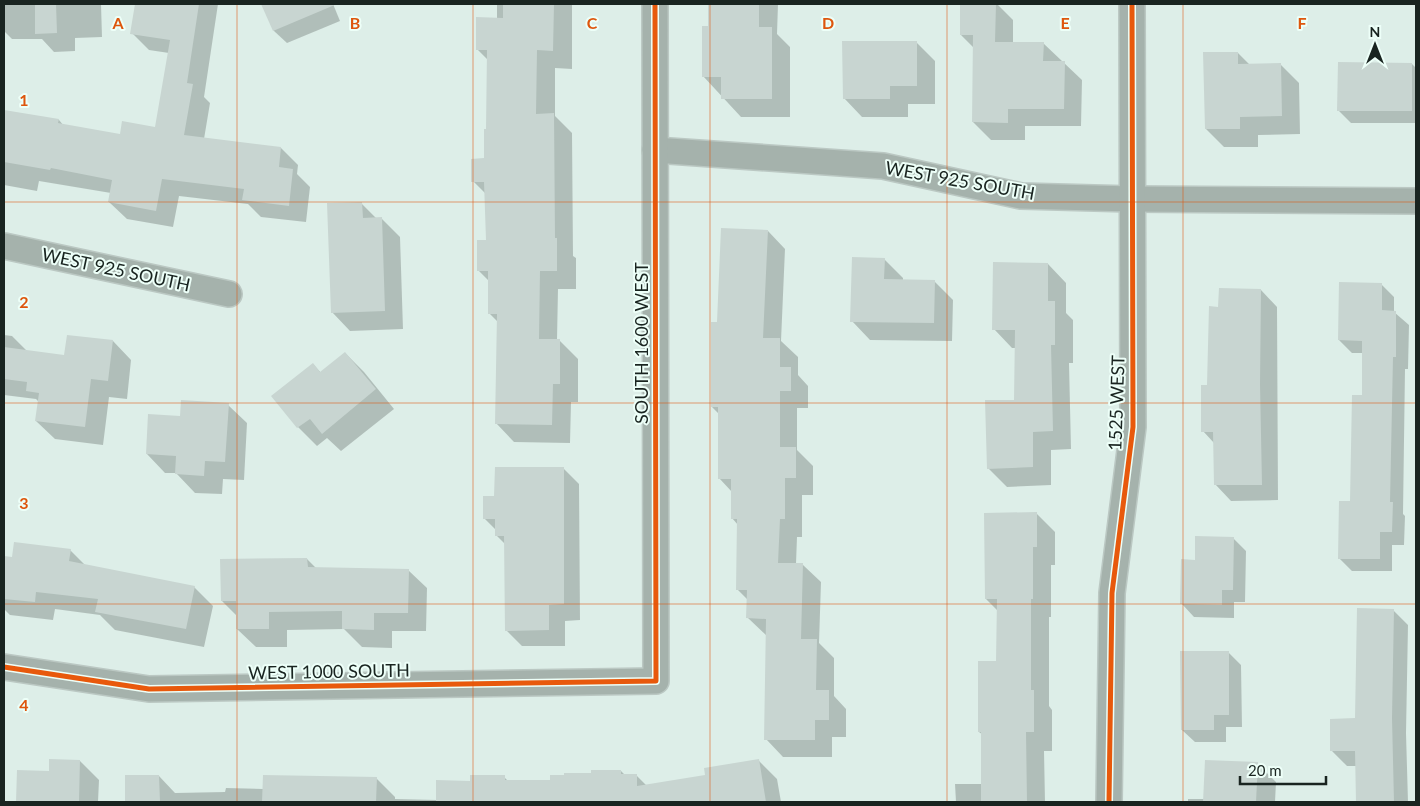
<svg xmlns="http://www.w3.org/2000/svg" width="1420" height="806" font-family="Lato,sans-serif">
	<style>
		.shadow { fill: #0003 }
		.building { fill: #c8d5d1 }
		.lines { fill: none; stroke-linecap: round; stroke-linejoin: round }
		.minor-casing { stroke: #bbc8c3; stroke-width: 28 }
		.minor { stroke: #a5b2ac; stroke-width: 25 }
		.cycleway-casing { stroke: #edfff8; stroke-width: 8 }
		.cycleway { stroke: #e8590c; stroke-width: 5 }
		.grid { fill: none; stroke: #de560d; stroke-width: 1; stroke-opacity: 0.55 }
		.labels { text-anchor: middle; stroke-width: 4; stroke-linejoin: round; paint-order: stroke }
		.street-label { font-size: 18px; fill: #192420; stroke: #edfff8 }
		.grid-label { font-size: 16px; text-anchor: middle; font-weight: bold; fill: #de560d; stroke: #edfff8; stroke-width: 4; stroke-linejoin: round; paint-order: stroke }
	</style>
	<rect width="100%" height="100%" fill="#ddeee8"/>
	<!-- shadow -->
	<g class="shadow">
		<path d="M4,4H101L102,37L75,38V51L54,52L42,39H12L4,31Z"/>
		<path d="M136,4H218L204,97L210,103L204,139L281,148L298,165L297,174L310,187L306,222L261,217L248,204L179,196L173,227L127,219L109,202L111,193L39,181L37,191L4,185V111L59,120L64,126L121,136L156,128L169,53L149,50L132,33Z"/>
		<path d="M263,4H333L340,21L287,43L274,31Z"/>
		<path d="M497,4H572V69L555,68V116L572,133L573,256L576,258V289H558L557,340L560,341L578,359V402H571L570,443L514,442L496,423L498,322L489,313L490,282L478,270L487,241L486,194L473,181L485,159L488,130V60L477,49L497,19Z"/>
		<path d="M709,4H778L777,34L790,47V117H741L703,76L709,27Z"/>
		<path d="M961,4H997L1013,20V43H1043L1082,80L1081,126H1025V140H991L973,122L974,48L961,35Z"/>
		<path d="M916,42L935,61V104H908V117H862L844,98Z"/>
		<path d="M1238,53L1250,65L1280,64L1299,83L1300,134L1258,135V147H1224L1206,129Z"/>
		<path d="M1412,64L1416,68V123H1351L1338,110Z"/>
		<path d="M361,203L376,218H381L400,237L403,329L350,331L332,312Z"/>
		<path d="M768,231L785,249L781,341L798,357V375L808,386V408H797V450L813,466V495H802V537H797L796,564L803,565L821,582L819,643L834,658V696L846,709V737H832V757H783L766,739L767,636L748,618V600L737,589L738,525L732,518V492L719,478V414L712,407L718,323Z"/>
		<path d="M884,259L903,278V280L934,281L953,300L952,341L870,340L852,321Z"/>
		<path d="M1048,264L1066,283V313L1073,320V363H1069L1071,449L1051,450V485L1007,487L988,468L1016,401V348H1012L994,329Z"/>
		<path d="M1381,284L1394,297V312L1409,325L1408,369H1405L1403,514L1405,516L1404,545H1392V571H1352L1339,558L1351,503L1363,396V353H1352L1339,340Z"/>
		<path d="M1261,290L1277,307L1278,500L1231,501L1215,484L1214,443L1203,431L1220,308Z"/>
		<path d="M4,335L12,336L27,351L65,356L113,341L131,360L127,399L109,397L103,445L55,439L36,421L39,402L36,399L4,395Z"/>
		<path d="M345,353L364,372L394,409L341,451L327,438L317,446L298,427L273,396L313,364L321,373Z"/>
		<path d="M228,405L247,423L244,480L223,479L222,494L195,493L176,473H165L147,454L181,417Z"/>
		<path d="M563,468L579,484L580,620L565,621V646H522L506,630L505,544L497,536V531L484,518Z"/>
		<path d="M1036,513L1055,532V565H1051V617H1049V706L1052,710V751H1044L1045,802H956L955,784H983V735L979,732L998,662V611L986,599Z"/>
		<path d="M1233,538L1246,551L1245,602H1234V618L1194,617L1182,604L1196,561Z"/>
		<path d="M70,550L86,566L194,587L213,606L204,647L115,630L100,615L55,609L53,620L10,615L4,609V557L13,558Z"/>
		<path d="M307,559L317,569L408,570L427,588L426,631H392V648L362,647L344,629L287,630V647H256L237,629V616L222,601Z"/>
		<path d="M1393,610L1408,625L1406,733L1408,802H1356V766H1347L1332,751L1356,719Z"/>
		<path d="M1228,652L1241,665L1242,727H1226V742H1195L1182,730Z"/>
		<path d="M758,760L777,779L781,802H114H126L159,776L175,793L225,792L226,788L264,789L376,778L395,797V799L437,800L471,782L504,777L508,781H551L621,771L626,776H637L647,786L707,776Z"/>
		<path d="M80,761L99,780L98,802H17L18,771L50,772Z"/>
		<path d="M1257,763L1276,782L1275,802H1188V799H1205Z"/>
	</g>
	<!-- building -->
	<g class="building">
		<path d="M35,4H56L57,33L35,34Z"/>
		<path d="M135,4H199L187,83L193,84L184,135L281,147L279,167L293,169L289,206L242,200L244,189L162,179L156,211L108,202L112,180L51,168L50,170L4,162V110L59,119L58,123L120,134L122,121L155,127L170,40L130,34Z"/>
		<path d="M261,4H337L273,31Z"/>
		<path d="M503,4H554L553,51L537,50L536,114L554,113L555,238H557V271H540L539,339H560V384H553L552,425L495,424L497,314H488V271H477V240H486L484,182H471V159L484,158V129H486L487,50H476V17L503,18Z"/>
		<path d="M708,4H759V27H772V99H721V77H702V26H708Z"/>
		<path d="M960,4H996L995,42H1044L1043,61H1065L1064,109H1008V123L972,122L973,35H960Z"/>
		<path d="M842,41H917V86H890V99H843Z"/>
		<path d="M1203,52H1238V64L1281,63L1282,116L1240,117V129H1205Z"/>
		<path d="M1338,62L1412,63V111H1337Z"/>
		<path d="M362,202L363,218L382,217L385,311L331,313L327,203Z"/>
		<path d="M721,228L768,230L763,338H780V367H791V391H780V447H796V478H785V519H780L778,563H803L801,639H817L816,690H829V720H815V740H764L766,619L746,618L747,590H736L737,519H731V479H718V407H711V322H717Z"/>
		<path d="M852,257L885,258L884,279L935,280L934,323L850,322Z"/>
		<path d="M993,262L1048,263V301H1055V345H1051L1053,431L1033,432V467L987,469L985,400H1014L1015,330H992Z"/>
		<path d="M1339,282L1382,283V310L1396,311V357H1393L1390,502H1393L1392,532H1380V559H1338L1339,501H1350L1352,395H1362V341L1338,340Z"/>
		<path d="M1219,288L1261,289L1260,384L1262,485H1214L1213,432H1201V385H1207L1209,306L1218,307Z"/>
		<path d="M67,335L113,340L108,381L91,379L85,427L35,421L39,393L26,391L27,382L4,379V347L64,355Z"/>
		<path d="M345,352L376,389L322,434L310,419L297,428L271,396L313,363L320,372Z"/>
		<path d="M181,400L229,403L225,462L205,461L204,476L175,474L176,456L146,454L148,414L180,416Z"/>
		<path d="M495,467H564V604L549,605V630L505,631L504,536H495V519H483V496H494Z"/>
		<path d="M1037,512V547H1033V599H1031V690H1034V732H1026L1027,802H981V732H978V661H996L997,599H985L984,513Z"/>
		<path d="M1195,536L1234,537L1233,590H1222V605L1180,604L1181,559L1195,560Z"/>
		<path d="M14,542L71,549L69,561L195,586L186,629L95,612L98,599L36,592L35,602L4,599V556L12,557Z"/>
		<path d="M307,558L308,567L409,569L408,613H374V630L342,629V611L269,612V629H236V601H221L220,559Z"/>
		<path d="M1357,608L1394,609L1392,718L1394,802H1356L1355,751H1330V719L1355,718Z"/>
		<path d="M1180,651H1229V715H1214V730H1181Z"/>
		<path d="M49,759L80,760L79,802H16L17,770L49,771Z"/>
		<path d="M759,759L766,802H436V780L470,781V775H505V780H550V775H564V773H591V770H621V774H637V786L705,775L704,768Z"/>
		<path d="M1205,760L1258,762L1256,802H1203Z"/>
		<path d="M125,775H159L160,802H125Z"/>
		<path d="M263,775L377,777L376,802H262Z"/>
	</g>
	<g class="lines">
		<defs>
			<g id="minor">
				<path d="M655,150L883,166L1021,196L1131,199L1416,201"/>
				<path d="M4,246L229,294"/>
				<path d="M4,667L149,689L656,681L655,4"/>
				<path d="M1109,802L1112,593L1133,427L1132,4"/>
			</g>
		</defs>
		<!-- minor casing -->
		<use href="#minor" class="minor-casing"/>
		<!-- minor -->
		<use href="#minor" class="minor"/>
		<defs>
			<g id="cycleway">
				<path d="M4,667L149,689L656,681L655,4"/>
				<path d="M1109,802L1112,593L1133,427L1132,4"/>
			</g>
		</defs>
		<!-- cycleway casing -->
		<use href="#cycleway" class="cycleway-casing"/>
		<!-- cycleway -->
		<use href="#cycleway" class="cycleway"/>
	</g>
	<!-- grid -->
	<path class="grid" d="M237,4V802M473,4V802M710,4V802M947,4V802M1183,4V802M4,202H1416M4,403H1416M4,604H1416"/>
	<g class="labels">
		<!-- street labels -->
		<g class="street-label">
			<text transform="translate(960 181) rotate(10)" y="6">WEST 925 SOUTH</text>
			<text transform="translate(116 270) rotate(12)" y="6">WEST 925 SOUTH</text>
			<text transform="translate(642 343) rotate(-90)" y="6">SOUTH 1600 WEST</text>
			<text transform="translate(1117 403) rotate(-88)" y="6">1525 WEST</text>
			<text transform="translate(329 672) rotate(-1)" y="6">WEST 1000 SOUTH</text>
		</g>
	</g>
	<g class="grid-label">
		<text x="118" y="29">A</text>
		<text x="355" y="29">B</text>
		<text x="592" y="29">C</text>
		<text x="828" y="29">D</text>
		<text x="1065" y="29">E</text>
		<text x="1302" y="29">F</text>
		<text x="24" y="106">1</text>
		<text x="24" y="308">2</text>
		<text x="24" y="509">3</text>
		<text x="24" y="711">4</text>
	</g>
	<!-- border -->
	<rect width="1420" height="806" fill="none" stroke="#192420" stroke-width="10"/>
	<!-- north arrow -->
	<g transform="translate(1375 45)" stroke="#edfff8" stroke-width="4" paint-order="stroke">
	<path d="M0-4L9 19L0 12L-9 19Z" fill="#192420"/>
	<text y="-8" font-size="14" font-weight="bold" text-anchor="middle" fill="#192420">N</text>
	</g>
	<!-- scale -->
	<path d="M1240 776v8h86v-8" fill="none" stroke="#192420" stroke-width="2.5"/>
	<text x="1248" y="776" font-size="15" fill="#192420" stroke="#edfff8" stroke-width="4" paint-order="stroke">20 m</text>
</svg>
